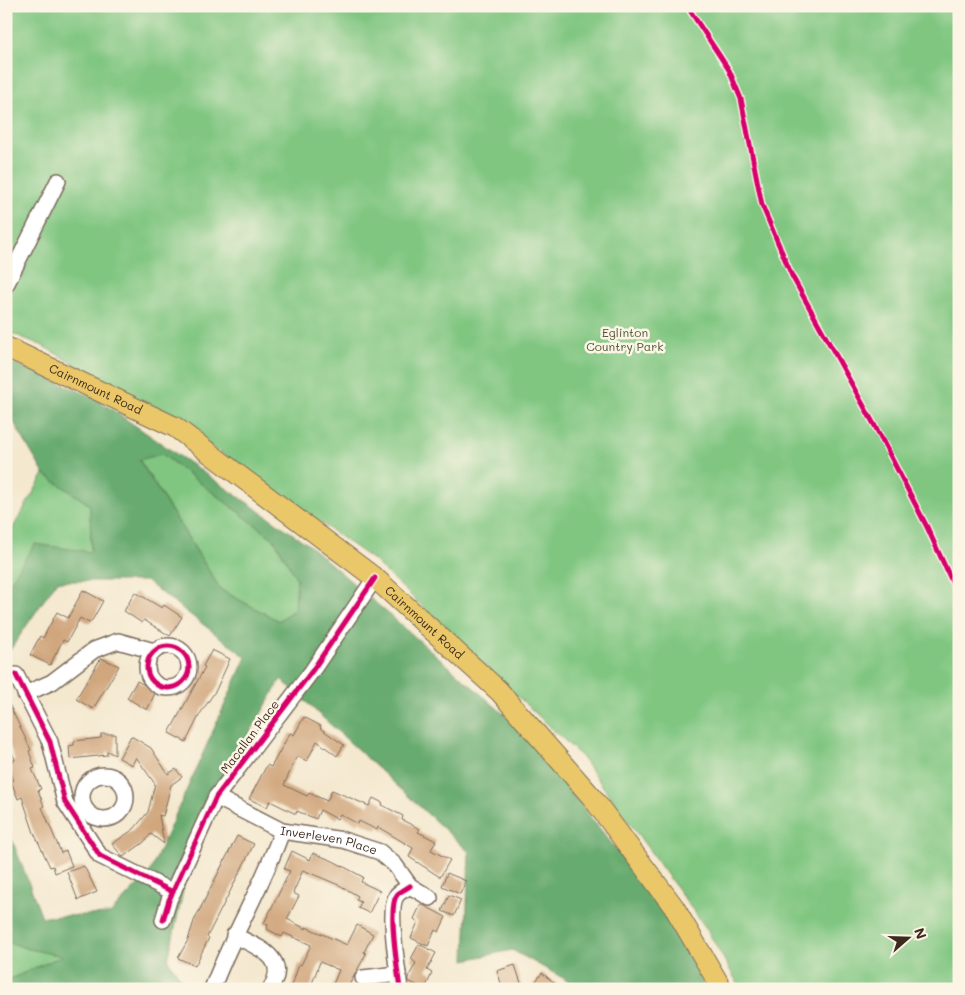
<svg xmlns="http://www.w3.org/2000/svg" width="965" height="995" font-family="Mali,sans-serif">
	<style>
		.green { fill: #80c681; stroke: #5e7850 }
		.forest { fill: #68ab6f; stroke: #526a46; fill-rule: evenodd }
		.building { fill: #d0a67d }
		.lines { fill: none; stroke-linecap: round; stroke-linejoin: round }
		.minor-casing { stroke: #7c6c5c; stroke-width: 18 }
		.major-casing { stroke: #7c6c5c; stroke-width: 22 }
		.minor { stroke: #fff; stroke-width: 15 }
		.major { stroke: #eac769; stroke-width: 20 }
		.cycleway-casing { stroke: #fcf5e5; stroke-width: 8 }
		.cycleway { stroke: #d6006c; stroke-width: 5 }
		.labels { text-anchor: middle; stroke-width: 5; stroke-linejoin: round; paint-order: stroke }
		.park-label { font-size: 12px; fill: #50593c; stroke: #fcf5e5 }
		.street-label { font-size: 12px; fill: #3b2a1e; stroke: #fcf5e5 }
	</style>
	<rect width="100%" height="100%" fill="#fcf5e5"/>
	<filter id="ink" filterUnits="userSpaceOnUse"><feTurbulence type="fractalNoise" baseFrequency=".02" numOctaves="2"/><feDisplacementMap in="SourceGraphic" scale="10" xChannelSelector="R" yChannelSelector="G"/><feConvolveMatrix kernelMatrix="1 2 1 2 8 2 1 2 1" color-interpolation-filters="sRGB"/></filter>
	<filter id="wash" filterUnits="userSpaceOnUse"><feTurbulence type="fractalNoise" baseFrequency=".0096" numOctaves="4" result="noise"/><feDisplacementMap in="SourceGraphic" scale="20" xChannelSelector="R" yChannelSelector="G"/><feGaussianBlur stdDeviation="1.12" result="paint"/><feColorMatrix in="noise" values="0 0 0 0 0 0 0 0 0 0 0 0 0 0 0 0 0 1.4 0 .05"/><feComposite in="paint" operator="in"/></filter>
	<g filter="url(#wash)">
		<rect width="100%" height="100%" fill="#f4e8cf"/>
		<!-- green -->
		<g class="green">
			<path d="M6,6H959V989H741L706,928L580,755L372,559L226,456L134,398L41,345L6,331Z"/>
			<path d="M162,454L274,539L297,579L295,609L278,621L221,590L139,459Z"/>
			<path d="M44,474L90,505L91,552L6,588V540Z"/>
			<path d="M6,941L25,948L63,956L6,981Z"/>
		</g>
		<!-- forest -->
		<path class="forest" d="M6,360L95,398L309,545L520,728L662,907L706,989H577L563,978L512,950L465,960L469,852L281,679L198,823L168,960L188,989H6V981L62,956L25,948L6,941V824L42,917L110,914L150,872L246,657L146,581H57L6,656V588L35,544L91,552L90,505L44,474L6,409ZM162,454L274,539L297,579L295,609L279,621L221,590L139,460Z"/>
		<g id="blocks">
			<!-- building -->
			<g class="building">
				<path d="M83,590L103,601L93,619L89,623L80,618L67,642L63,640L50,665L30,655L40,636L43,638L57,612L68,618Z"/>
				<path d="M135,592L162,608L164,605L182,617L170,636L144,620L142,623L124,611Z"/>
				<path d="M212,650L230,659L216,690L200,714L186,742L169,733L205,667L203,666Z"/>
				<path d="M101,658L119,666L93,709L76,699Z"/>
				<path d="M137,681L156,691L147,710L127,698Z"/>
				<path d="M6,698L31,750L29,751L35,768L32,769L41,789L38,790L44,806L42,807L61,853L66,851L72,866L55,873L53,866L50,867L34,833L22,797L18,799L11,781H13L6,763L15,760L6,737Z"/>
				<path d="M304,717L321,726L320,728L344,745L337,756L317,741L307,761L297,756L284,785L307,796L309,793L327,801L332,790L369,806L373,798L383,803L382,805L403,816L402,820L420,829L418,832L436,841L431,850L450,860L440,877L409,857L413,848L378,827L377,830L359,821L358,824L340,814L337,819L320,810L316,819L297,811L296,814L270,801L267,807L249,799L267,765L271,767L290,733L294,735Z"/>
				<path d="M101,734H115V755L107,751V755L70,759L69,746L74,745V741L101,738Z"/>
				<path d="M131,736L151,748L168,774L176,769L182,777L171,785L163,816L159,815L164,844L151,834L143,843L123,857L112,844L134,829L148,812L155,784L136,757L132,765L119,758Z"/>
				<path d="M237,836L254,844L207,937L209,938L195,966L178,958L188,940L194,921Z"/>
				<path d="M292,851L310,860L313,853L333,861L363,877L361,882L380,891L369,913L358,908L361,902L356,900L358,896L341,886L303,870L293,893L299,896L287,919L306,929V927L347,945L357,925L373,934L364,952L366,954L347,989H331L339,970L320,962L310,989H291L299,964L301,965L311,945L284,933L282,937L267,929L268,925L264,923L290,871L284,869Z"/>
				<path d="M84,866L97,892L78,900L67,872Z"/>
				<path d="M447,873L466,881L460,894L442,886Z"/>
				<path d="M449,895L461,900L454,916L442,911Z"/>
				<path d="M421,904L446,917L439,932L435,930L428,946L411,938L418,922L414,919Z"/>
				<path d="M419,944L436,953L427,970L432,973L425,989L408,981V978L416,963L411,959Z"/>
				<path d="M515,965L523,989H503L497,971Z"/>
				<path d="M542,973L562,989H530Z"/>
			</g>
		</g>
	</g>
	<g filter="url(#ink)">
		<use href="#blocks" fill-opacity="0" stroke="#7c6c5c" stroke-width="1"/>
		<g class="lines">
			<defs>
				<g id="minor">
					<path d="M6,285L58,181"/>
					<circle cx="168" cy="667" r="21"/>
					<path d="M16,675L50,742L65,802L100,856L173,892"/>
					<path d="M25,694L52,682L94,650L118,641L154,651"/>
					<circle cx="104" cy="797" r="22"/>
					<path id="s1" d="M216,797L282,831L343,840L380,852L395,865L410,886L430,898"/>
					<path d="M163,920L169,900L216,797L312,671L375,578"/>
					<path d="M234,935C256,947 291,957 270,989"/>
					<path d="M363,978L398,974"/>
					<path d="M212,989C232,935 263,886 282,831"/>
					<path d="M400,989C398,972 387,907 397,895C399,892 406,889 410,886"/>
				</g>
				<g id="major">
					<path id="s2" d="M6,347L175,427L375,578L499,691L591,796L674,907L722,989"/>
				</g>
			</defs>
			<!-- minor casing -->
			<use href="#minor" class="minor-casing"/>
			<!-- major casing -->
			<use href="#major" class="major-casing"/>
			<!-- minor -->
			<use href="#minor" class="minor"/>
			<!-- major -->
			<use href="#major" class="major"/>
			<defs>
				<g id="cycleway">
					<path d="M687,6L729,70L741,99L762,205L792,276L876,428L927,527L959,597"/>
					<circle cx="168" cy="667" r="21"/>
					<path d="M16,675L50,742L65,802L100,856L173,892"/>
					<path d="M163,920L169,900L216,797L312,671L375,578"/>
					<path d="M400,989C398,972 387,907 397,895C399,892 406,889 410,886"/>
				</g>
			</defs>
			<!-- cycleway casing -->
			<use href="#cycleway" class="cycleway-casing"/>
			<!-- cycleway -->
			<use href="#cycleway" class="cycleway"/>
		</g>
	</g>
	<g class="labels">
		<!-- park labels -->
		<g class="park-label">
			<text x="625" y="337">Eglinton<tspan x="625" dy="14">Country Park</tspan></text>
		</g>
		<!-- street labels -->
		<g class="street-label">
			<text dy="4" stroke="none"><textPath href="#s2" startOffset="99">Cairnmount Road</textPath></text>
			<text dy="4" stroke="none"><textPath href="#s2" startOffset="504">Cairnmount Road</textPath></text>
			<text transform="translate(250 737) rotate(-53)" y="4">Macallan Place</text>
			<text dy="4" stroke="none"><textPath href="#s1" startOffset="122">Inverleven Place</textPath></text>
		</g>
	</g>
	<!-- margin -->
	<rect width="965" height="995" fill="none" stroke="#fcf5e5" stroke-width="25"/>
	<!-- north arrow -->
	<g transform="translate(908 938) rotate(70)" stroke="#fcf5e5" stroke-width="4" paint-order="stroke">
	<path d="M0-4L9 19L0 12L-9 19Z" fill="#3b2a1e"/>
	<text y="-8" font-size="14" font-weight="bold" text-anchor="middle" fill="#3b2a1e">N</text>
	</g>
</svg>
